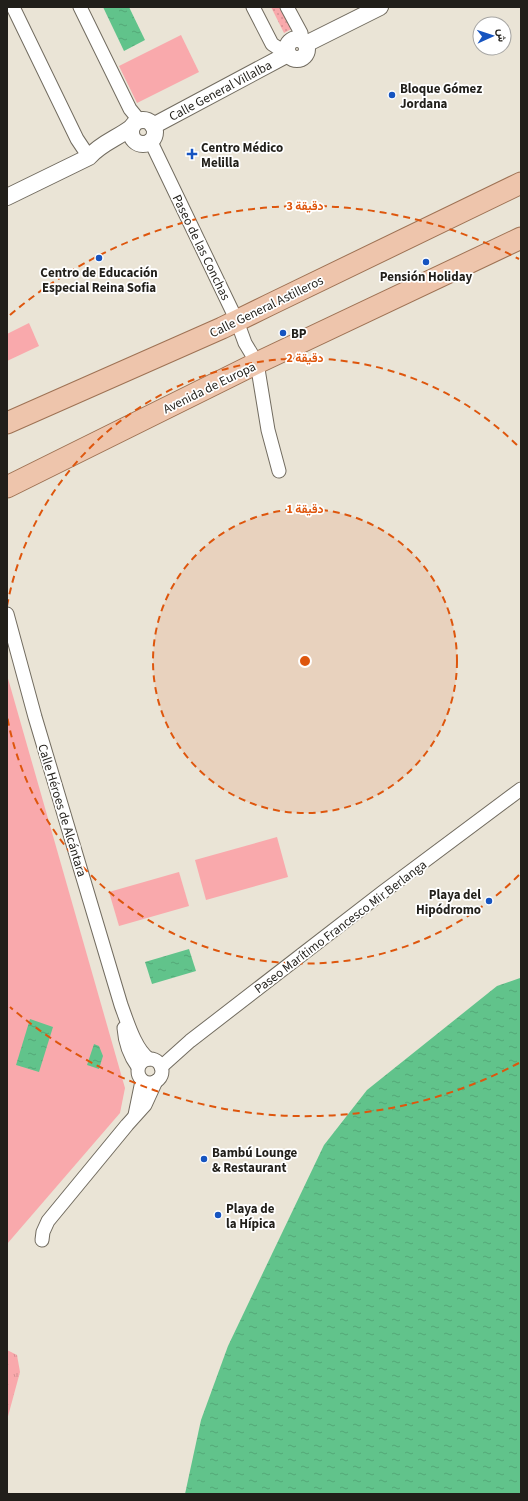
<svg xmlns="http://www.w3.org/2000/svg" width="528" height="1501" font-family="'Source Sans 3',Vazirmatn,sans-serif">
	<style>
		.grass { fill: url(#grass-tufts) }
		.park { fill: #f9a9ac }
		.garden { fill: url(#garden-dots) }
		.water { fill: url(#water-ripples) }
		.lines { fill: none; stroke-linecap: round; stroke-linejoin: round }
		.minor-casing { stroke: #726c60; stroke-width: 15 }
		.tertiary-casing { stroke: #726c60; stroke-width: 18 }
		.primary-casing { stroke: #9e7254; stroke-width: 23 }
		.minor { stroke: #fff; stroke-width: 13 }
		.tertiary { stroke: #fff; stroke-width: 16 }
		.primary { stroke: #eec5ac; stroke-width: 21 }
		.ring { fill: none; stroke: #de560d; stroke-width: 2; stroke-dasharray: 7 5 }
		.poi-dot { fill: #1654c0; stroke: #fff; stroke-width: 1.5 }
		.labels { text-anchor: middle; stroke-width: 3.5; stroke-linejoin: round; paint-order: stroke }
		.poi-label { font-size: 13px; font-weight: bold; fill: #211f1a; stroke: #fff; text-anchor: start }
		.street-label { font-size: 13px; fill: #211f1a; stroke: #fff }
		.centre { fill: #de560d; stroke: #fff; stroke-width: 2 }
		.ring-label { font-size: 12px; text-anchor: middle; font-weight: bold; fill: #de560d; stroke: #fff; stroke-width: 3.5; stroke-linejoin: round; paint-order: stroke }
	</style>
	<defs>
		<pattern id="grass-tufts" width="24" height="20" patternUnits="userSpaceOnUse"><rect width="24" height="20" fill="#f9a9ac"/><path d="M3 7l-1-3M5 7V3M7 7l1-3M15 17l-1-3M17 17v-4M19 17l1-3" fill="none" stroke="#d59193"/></pattern>
		<pattern id="garden-dots" width="8" height="8" patternUnits="userSpaceOnUse"><rect width="8" height="8" fill="#f9a9ac"/><path d="M2 2h.1M6 6h.1" fill="none" stroke="#d59193" stroke-width="1.8" stroke-linecap="round"/></pattern>
		<pattern id="water-ripples" width="26" height="14" patternUnits="userSpaceOnUse"><rect width="26" height="14" fill="#61c38b"/><path d="M2 4q2-2 4 0t4 0M15 11q2-2 4 0t4 0" fill="none" stroke="#54a777"/></pattern>
	</defs>
	<rect width="100%" height="100%" fill="#eae4d6"/>
	<!-- grass -->
	<path class="grass" d="M7,1350L17,1355L20,1372L7,1420Z"/>
	<!-- park -->
	<g class="park">
		<path d="M181,35L199,72L137,103L119,66Z"/>
		<path d="M29,323L39,346L7,361V334Z"/>
		<path d="M7,675L125,1088L120,1113L7,1244Z"/>
		<path d="M277,837L288,877L206,900L195,860Z"/>
		<path d="M179,872L189,906L119,926L109,892Z"/>
	</g>
	<!-- garden -->
	<path class="garden" d="M271,7H282L293,28L284,33Z"/>
	<!-- water -->
	<g class="water">
		<path d="M103,7H129L145,40L124,51Z"/>
		<path d="M189,949L196,971L152,984L145,962Z"/>
		<path d="M520,978L521,1494H185L201,1420L228,1346L324,1145L367,1090L497,986Z"/>
		<path d="M30,1019L53,1027L39,1072L16,1065Z"/>
		<path d="M94,1044L99,1046L103,1056L99,1069L87,1065Z"/>
	</g>
	<g class="lines">
		<defs>
			<g id="minor">
				<path d="M13,7L77,139L89,157"/>
				<path d="M80,7L130,109L139,120"/>
				<path d="M253,7L272,44L278,48H287"/>
				<path d="M287,7L301,33L302,39"/>
				<path d="M150,140L237,321L245,343L257,363L268,430L279,471"/>
				<path d="M7,614L35,717L121,1005C127,1021 135,1049 149,1059"/>
				<path d="M124,1028C125,1042 130,1056 138,1067"/>
				<circle cx="150" cy="1071" r="12"/>
				<path d="M161,1067L190,1041L383,892L521,789"/>
				<path d="M135,1115L142,1081"/>
				<path d="M42,1240L43,1232L48,1221L127,1125L145,1105L156,1081"/>
			</g>
			<g id="tertiary">
				<circle cx="297" cy="49" r="10"/>
				<path d="M306,44L380,7"/>
				<circle cx="143" cy="132" r="12"/>
				<path d="M153,126L288,54"/>
				<path d="M7,197L89,157C101,143 118,138 132,127"/>
			</g>
			<g id="primary">
				<path d="M7,423L222,328L269,305L521,183"/>
				<path d="M7,487L257,363L521,238"/>
			</g>
		</defs>
		<!-- minor casing -->
		<use href="#minor" class="minor-casing"/>
		<!-- tertiary casing -->
		<use href="#tertiary" class="tertiary-casing"/>
		<!-- primary casing -->
		<use href="#primary" class="primary-casing"/>
		<!-- minor -->
		<use href="#minor" class="minor"/>
		<!-- tertiary -->
		<use href="#tertiary" class="tertiary"/>
		<!-- primary -->
		<use href="#primary" class="primary"/>
	</g>
	<!-- distance rings -->
	<circle cx="305" cy="661" r="152" fill="#de560d" fill-opacity=".12"/>
	<g class="ring">
		<circle cx="305" cy="661" r="152"/>
		<path d="M519 875A303 303 0 0 1 7 716M7 606A303 303 0 0 1 519 447"/>
		<path d="M519 1063A455 455 0 0 1 10 1007M10 315A455 455 0 0 1 519 259"/>
	</g>
	<!-- markers -->
	<g class="poi-dot">
		<circle cx="392" cy="95" r="4"/>
		<path d="M190 148h4v4h4v4h-4v4h-4v-4h-4v-4h4z"/>
		<circle cx="99" cy="258" r="4"/>
		<circle cx="426" cy="262" r="4"/>
		<circle cx="283" cy="333" r="4"/>
		<circle cx="489" cy="901" r="4"/>
		<circle cx="204" cy="1159" r="4"/>
		<circle cx="218" cy="1215" r="4"/>
	</g>
	<g class="labels">
		<!-- poi labels -->
		<g class="poi-label">
			<text x="400" y="93">Bloque Gómez<tspan x="400" dy="15">Jordana</tspan></text>
			<text x="201" y="152">Centro Médico<tspan x="201" dy="15">Melilla</tspan></text>
			<text x="99" y="277" text-anchor="middle">Centro de Educación<tspan x="99" dy="15">Especial Reina Sofia</tspan></text>
			<text x="426" y="281" text-anchor="middle">Pensión Holiday</text>
			<text x="291" y="338">BP</text>
			<text x="481" y="899" text-anchor="end">Playa del<tspan x="481" dy="15">Hipódromo</tspan></text>
			<text x="212" y="1157">Bambú Lounge<tspan x="212" dy="15">&amp; Restaurant</tspan></text>
			<text x="226" y="1213">Playa de<tspan x="226" dy="15">la Hípica</tspan></text>
		</g>
		<!-- street labels -->
		<g class="street-label">
			<text transform="translate(220 90) rotate(-28)" y="5">Calle General Villalba</text>
			<text transform="translate(202 247) rotate(64)" y="5">Paseo de las Conchas</text>
			<text transform="translate(266 306) rotate(-26)" y="5">Calle General Astilleros</text>
			<text transform="translate(209 387) rotate(-26)" y="5">Avenida de Europa</text>
			<text transform="translate(63 810) rotate(73)" y="5">Calle Héroes de Alcántara</text>
			<text transform="translate(340 926) rotate(-37)" y="5">Paseo Marítimo Francesco Mir Berlanga</text>
		</g>
	</g>
	<circle cx="305" cy="661" r="6" class="centre"/>
	<g class="ring-label">
		<text x="305" y="210">3 دقيقة</text>
		<text x="305" y="362">2 دقيقة</text>
		<text x="305" y="513">1 دقيقة</text>
	</g>
	<!-- border -->
	<rect width="528" height="1501" fill="none" stroke="#211f1a" stroke-width="16"/>
	<!-- north arrow -->
	<g transform="translate(492 36) rotate(87)"><circle r="19" fill="#ffffff" stroke="#a6a5a3"/>
	<path d="M0-3L7 15L0 10L-7 15Z" fill="#1654c0"/>
	<text y="-6" font-size="11" font-weight="bold" text-anchor="middle" fill="#211f1a">ش</text>
	</g>
</svg>
